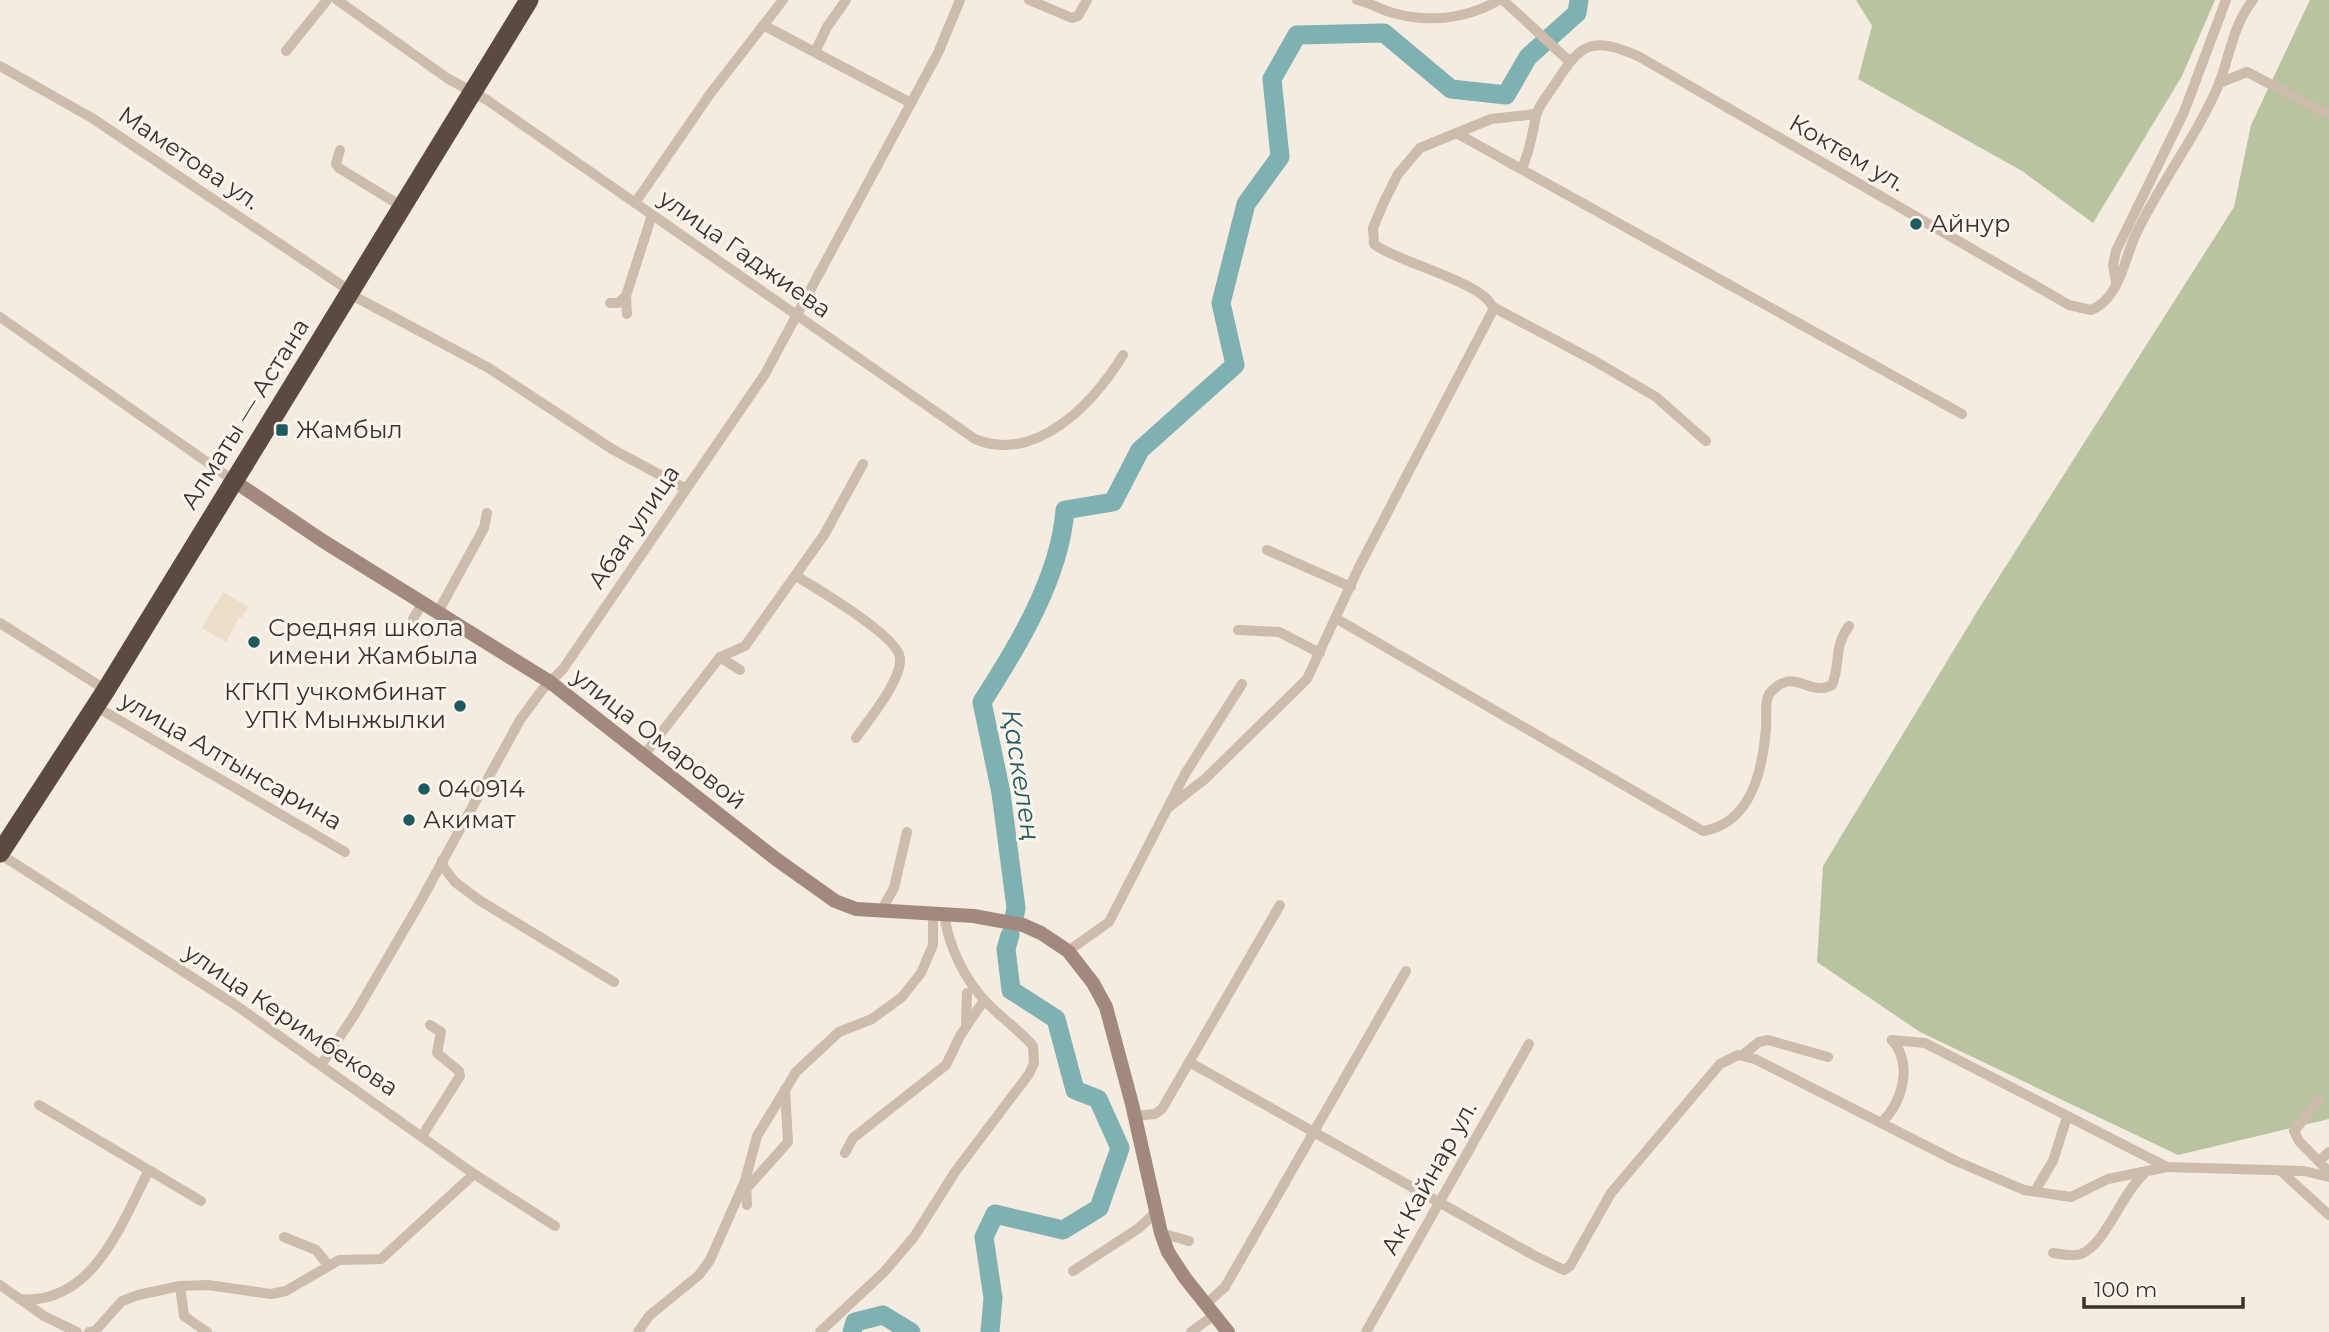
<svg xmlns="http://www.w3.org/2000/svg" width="2329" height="1332" font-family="Montserrat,sans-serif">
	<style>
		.green { fill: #b8c4a0 }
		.plaza { fill: #ecdcc8 }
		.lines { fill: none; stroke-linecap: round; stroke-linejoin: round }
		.river { stroke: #7fb0b2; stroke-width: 19 }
		.street { stroke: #cdbbac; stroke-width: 10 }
		.secondary { stroke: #a18a7d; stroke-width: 14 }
		.highway { stroke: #5c4a42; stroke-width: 19 }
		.poi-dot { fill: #1f5a5e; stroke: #fbf5ee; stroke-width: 2.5 }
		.labels { text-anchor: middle; stroke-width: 6; stroke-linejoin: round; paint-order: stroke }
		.street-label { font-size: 24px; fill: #3b302b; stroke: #fbf5ee }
		.poi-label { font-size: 24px; fill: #3b302b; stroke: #fbf5ee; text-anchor: start }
		.water-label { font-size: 26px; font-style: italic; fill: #1f5a5e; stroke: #fbf5ee }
	</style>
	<rect width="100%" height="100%" fill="#f4ebe1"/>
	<!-- green -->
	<g class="green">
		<path d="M1856,0H2215L2182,76L2093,223L2022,171L1858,79L1872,26Z"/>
		<path d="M2310,0H2329V1119L2178,1155L1920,1032L1817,962L1823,866L1978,610L2234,207L2251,125Z"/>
	</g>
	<!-- plaza -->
	<path class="plaza" d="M223,592L248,607L241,618L239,617L226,642L202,628Z"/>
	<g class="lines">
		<!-- river -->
		<g class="river">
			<path d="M1014,918L1016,908L1001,793L982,702C1018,646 1060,577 1065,510L1113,502L1140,450L1235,365L1221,303L1246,204L1280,157L1272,79L1297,35L1384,33L1451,89L1506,95L1528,57L1577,13L1579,0"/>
			<path d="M852,1332L855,1322L883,1315L911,1332"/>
			<path d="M990,1332L993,1298L984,1237L995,1214L1063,1230L1099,1208L1120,1148L1098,1099L1075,1090L1056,1019L1011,990L1006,949L1010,935"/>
		</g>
		<!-- street -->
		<g class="street">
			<path d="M337,0L447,78L487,100L975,439C1036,464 1093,404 1123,355"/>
			<path d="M1029,0L1072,18L1078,16L1087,0"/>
			<path d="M1357,0C1370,3 1380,9 1393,13C1429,23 1467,19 1499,0"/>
			<path d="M1503,0L1569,61"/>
			<path d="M765,26L911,103"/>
			<path d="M286,51L327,0"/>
			<path d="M815,52L827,27L846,0"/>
			<path d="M0,66L92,118L350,291"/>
			<path d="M2219,83L2247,72L2329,115"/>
			<path d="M1458,134L1962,414"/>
			<path d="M340,150L336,164L339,168L401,206"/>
			<path d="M1522,168C1530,151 1532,135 1536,116C1538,106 1549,93 1555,84C1581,43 1591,36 1638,56L2069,305L2091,310C2120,299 2124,259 2136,234C2160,183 2197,136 2219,84C2230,55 2233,25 2253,0"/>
			<path d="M635,203L710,94L783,0"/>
			<path d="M2116,283L2113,265L2116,251L2184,112L2226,0"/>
			<path d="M348,293L487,367L612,449L686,489"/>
			<path d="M610,303H618L626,296"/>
			<path d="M1493,307L1593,360L1656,397L1706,441"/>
			<path d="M627,314L626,296L652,215"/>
			<path d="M0,317L234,481"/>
			<path d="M1267,550L1351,587"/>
			<path d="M796,576C816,588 898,636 900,658C902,680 869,719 856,738"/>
			<path d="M438,612L484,528L487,513"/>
			<path d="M413,619L423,602"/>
			<path d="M1337,619L1703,831C1752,823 1763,769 1766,727C1767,716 1764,704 1769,694C1795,664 1807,698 1832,685C1841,663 1833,648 1849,626"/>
			<path d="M0,623L106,690"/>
			<path d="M1238,630L1279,632L1320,653"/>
			<path d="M720,657L740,670"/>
			<path d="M95,706L345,852"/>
			<path d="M644,755L720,657L745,646L824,535L863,464"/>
			<path d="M1169,807L1205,779L1307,679L1359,567L1493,310C1491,284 1396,262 1374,244L1373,228L1383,204L1398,174L1420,148L1491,119L1536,114"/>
			<path d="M0,854L237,1006L474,1174L555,1226"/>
			<path d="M442,860L444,868L455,882L479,900L614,982"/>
			<path d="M881,911L894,888L907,832"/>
			<path d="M1068,951L1109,922L1185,774L1242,684"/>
			<path d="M966,1025L967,993"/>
			<path d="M1892,1040L1925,1043L2167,1167L2304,1171L2329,1177"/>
			<path d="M1744,1054L1759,1042L1768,1040L1828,1057"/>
			<path d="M1189,1062L1535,1256L1564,1270L1570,1266L1611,1193L1720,1064L1738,1055L1755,1059L1956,1161L2024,1190L2071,1197L2108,1179L2167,1167"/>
			<path d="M321,1065L355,1014L418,906L520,720L542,690L563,669L765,374L938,53L960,0"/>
			<path d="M2319,1100L2294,1131L2299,1141L2329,1172"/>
			<path d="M39,1105L201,1201"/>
			<path d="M1135,1116L1155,1114L1162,1109L1280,905"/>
			<path d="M1881,1123C1903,1102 1913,1064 1892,1040"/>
			<path d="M422,1136L460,1076L459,1071L437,1053L441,1032L430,1025"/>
			<path d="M845,1153L853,1138L946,1065L960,1036L984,1000"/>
			<path d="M2319,1161L2329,1152"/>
			<path d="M2282,1172L2329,1215"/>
			<path d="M746,1185L747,1205"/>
			<path d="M747,1188L788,1142L785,1089"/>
			<path d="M2035,1191L2053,1161L2067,1117"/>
			<path d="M1161,1233L1189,1241"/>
			<path d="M284,1237L316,1250L329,1266"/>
			<path d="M2053,1253C2062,1254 2072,1257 2081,1254C2105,1245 2122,1193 2143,1175"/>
			<path d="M1073,1271L1139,1228L1156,1212"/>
			<path d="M0,1285L44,1316L77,1332"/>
			<path d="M180,1286L184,1316L207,1332"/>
			<path d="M19,1299C92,1306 121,1225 148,1172"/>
			<path d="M1206,1304L1225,1287L1406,971"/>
			<path d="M89,1332L95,1331L122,1301L138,1295L180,1286L208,1285L271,1294L286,1291L339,1260L381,1259L474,1174"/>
			<path d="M638,1332L649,1316L699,1275L710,1260L745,1181L757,1136L796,1072L839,1032L872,1019L902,997L921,973L933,945V912"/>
			<path d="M820,1332L884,1272L914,1237L955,1172L1029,1074L1034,1063L1033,1046C1020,1031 1003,1019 989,1005C965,981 948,946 944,913"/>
			<path d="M1191,1332L1214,1315"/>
			<path d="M1366,1332L1529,1044"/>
		</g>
		<!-- secondary -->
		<path class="secondary" d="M234,481L323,541L550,682L776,859L835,901L856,909L974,916L1023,925L1041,933L1068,951L1093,983L1106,1007L1132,1104L1161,1233L1168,1252L1185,1278L1228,1332"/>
		<!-- highway -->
		<path class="highway" d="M0,853L106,690L529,0"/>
	</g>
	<!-- markers -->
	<g class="poi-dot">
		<circle cx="1916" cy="224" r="7"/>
		<rect x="275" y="423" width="14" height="14" rx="3.5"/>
		<circle cx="254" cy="642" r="7"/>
		<circle cx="460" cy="706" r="7"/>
		<circle cx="424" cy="789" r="7"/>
		<circle cx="409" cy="820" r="7"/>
	</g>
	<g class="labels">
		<!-- street labels -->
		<g class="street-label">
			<text transform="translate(1847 153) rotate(30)" y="8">Коктем ул.</text>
			<text transform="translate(189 158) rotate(34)" y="8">Маметова ул.</text>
			<text transform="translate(745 254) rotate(35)" y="8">улица Гаджиева</text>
			<text transform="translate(245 414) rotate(-58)" y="8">Алматы — Астана</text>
			<text transform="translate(634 527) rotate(-56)" y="8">Абая улица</text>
			<text transform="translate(659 739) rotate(38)" y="8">улица Омаровой</text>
			<text transform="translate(231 761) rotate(30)" y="8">улица Алтынсарина</text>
			<text transform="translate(291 1020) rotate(34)" y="8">улица Керимбекова</text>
			<text transform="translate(1429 1178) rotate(-61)" y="8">Ак Кайнар ул.</text>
		</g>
		<!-- poi labels -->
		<g class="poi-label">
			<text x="1930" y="232">Айнур</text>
			<text x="296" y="438">Жамбыл</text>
			<text x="268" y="636">Средняя школа<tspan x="268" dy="28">имени Жамбыла</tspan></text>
			<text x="446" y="700" text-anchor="end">КГКП учкомбинат<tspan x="446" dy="28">УПК Мынжылки</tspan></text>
			<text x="438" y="797">040914</text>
			<text x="423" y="828">Акимат</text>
		</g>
		<!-- water labels -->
		<g class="water-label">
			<text transform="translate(1021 775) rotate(81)" y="9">Қаскелең</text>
		</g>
	</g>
	<!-- scale -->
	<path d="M2084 1297v10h159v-10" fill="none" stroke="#3b302b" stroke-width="3.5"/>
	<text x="2094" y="1297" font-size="21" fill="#3b302b" stroke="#fbf5ee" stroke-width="5" paint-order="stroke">100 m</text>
</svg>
